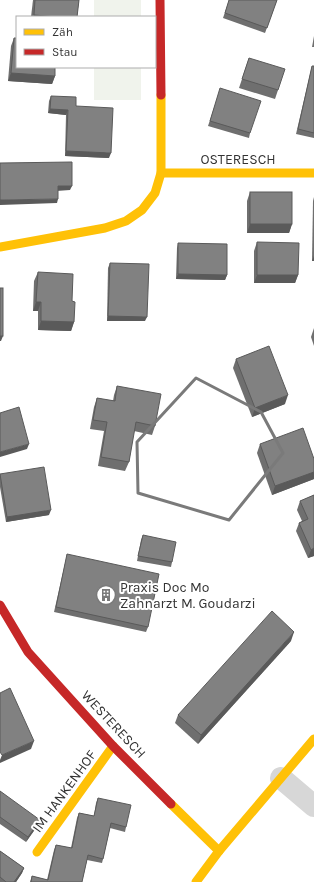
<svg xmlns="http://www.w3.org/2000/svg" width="314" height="882" font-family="Karla,sans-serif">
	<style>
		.green { fill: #f0f3ec }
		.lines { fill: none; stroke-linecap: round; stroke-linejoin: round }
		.street { stroke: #d7d7d7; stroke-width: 22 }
		.slow { stroke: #ffc107; stroke-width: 9 }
		.jam { stroke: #c62828; stroke-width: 9 }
		.wall { fill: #6f6f6f }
		.shaded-wall { fill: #5a5a5a }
		.building { fill: #818181; stroke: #5a5a5a }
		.marked { fill: none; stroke: #7a7a7a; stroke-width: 3; stroke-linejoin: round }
		.labels { text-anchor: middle; stroke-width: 4; stroke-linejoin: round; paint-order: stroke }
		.street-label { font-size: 14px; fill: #333; stroke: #fff }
		.poi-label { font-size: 14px; fill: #333; stroke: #fff; text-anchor: start }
	</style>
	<rect width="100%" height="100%" fill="#fff"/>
	<!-- green -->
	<g class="green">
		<rect x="94" y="0" width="47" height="17"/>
		<rect x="94" y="67" width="47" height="33"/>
	</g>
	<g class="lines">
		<!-- street -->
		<path class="street" d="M281,778L314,806"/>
		<!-- slow -->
		<g class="slow">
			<path d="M161,173H314"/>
			<path d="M0,247L105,228L126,221L142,210L155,193L161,173V95"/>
			<path d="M171,804L219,851"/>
			<path d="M37,852L113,746"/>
			<path d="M196,882L219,851L314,739"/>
		</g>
		<!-- jam -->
		<g class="jam">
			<path d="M160,0L161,95"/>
			<path d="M0,605L28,652L113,746L171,804"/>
		</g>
	</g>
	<!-- wall -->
	<g class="wall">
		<path d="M33,0H79L77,17H31Z"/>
		<path d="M229,0H277L265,33L223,18Z"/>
		<path d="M314,36V47H312Z"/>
		<path d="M14,38L55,76L52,84L8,81L11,46Z"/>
		<path d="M249,58L278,90L275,99L239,88Z"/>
		<path d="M312,66H314V138L296,134L311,70Z"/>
		<path d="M219,93L250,133L249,138L208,126Z"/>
		<path d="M51,96L76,106L109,158L65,156L66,115L48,113L49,101Z"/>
		<path d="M250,192L292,224L289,233H247V201Z"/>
		<path d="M314,197V261H312L313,201Z"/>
		<path d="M257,242L298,275L295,283H254V251Z"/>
		<path d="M178,243L227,275L225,280L176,279L177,248Z"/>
		<path d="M110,263L145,321H107L108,268Z"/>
		<path d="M38,272L72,301L74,322L71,331L38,330V311H33L34,281Z"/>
		<path d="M314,328V346L311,337Z"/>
		<path d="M236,359L285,404L252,417L233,368Z"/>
		<path d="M117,386L155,426L152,435L134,431L129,462L125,471L98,466L104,431L90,429L94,407L97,398L113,401L114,395Z"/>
		<path d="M260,444L314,459V479L272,495L257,453Z"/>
		<path d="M0,474L49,515L6,522L0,487Z"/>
		<path d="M314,495V556L308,558L296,531L299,523L302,521L297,510L300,501Z"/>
		<path d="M143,535L172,562L171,567L137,561L141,540Z"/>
		<path d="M67,554L148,627L146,632L54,612L66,559Z"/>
		<path d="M291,641L198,744L175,723L178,715Z"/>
		<path d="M0,791L38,825L26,842L0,824Z"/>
		<path d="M98,798L126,827L125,832L110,828L103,859L102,863L87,860L82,882H30L32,876L47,880L54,850L56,845L71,848L77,818L79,813L94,816L96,803Z"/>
		<path d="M0,851L24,868L22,873L16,882H0Z"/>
	</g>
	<!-- shaded-wall -->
	<g class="shaded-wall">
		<path d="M34,15L57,17H34Z"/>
		<path d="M11,73L55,76L52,84L8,81Z"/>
		<path d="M50,109L68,110L66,115L48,113Z"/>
		<path d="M66,151L111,153L109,158L65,156Z"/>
		<path d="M58,186H72L70,190L56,191Z"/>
		<path d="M58,199L57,203L0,205V200Z"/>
		<path d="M250,224H292L289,233H247Z"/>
		<path d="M314,256V261H312Z"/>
		<path d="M178,274L227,275L225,280L176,279Z"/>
		<path d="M257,275H298L295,283H254Z"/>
		<path d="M36,302H41L38,311H33Z"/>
		<path d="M108,316L147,317L145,321H107Z"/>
		<path d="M41,321L74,322L71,331L38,330Z"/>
		<path d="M0,336H3L1,341H0Z"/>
		<path d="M288,395L285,404L252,417L255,408Z"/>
		<path d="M29,444L27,449L0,457V452Z"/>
		<path d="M314,472V479L272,495L275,486Z"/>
		<path d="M51,510L49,515L6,522L7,517Z"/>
		<path d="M314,548V556L308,558L311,550Z"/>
		<path d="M294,632L291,641L198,744L201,735Z"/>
		<path d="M34,741L31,749L0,763V760L2,755Z"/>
		<path d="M40,820L38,825L26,842L28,837Z"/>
		<path d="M24,868L22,873L16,882H14Z"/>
	</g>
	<!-- building -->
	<g class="building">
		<path d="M35,0H79L77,17H57L34,15Z"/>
		<path d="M229,0H277L267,28L225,13Z"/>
		<path d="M14,38H17V67H55V76L11,73Z"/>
		<path d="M249,58L285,69L278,90L242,79Z"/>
		<path d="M312,66H314V133L298,129Z"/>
		<path d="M220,88L261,101L250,133L210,121Z"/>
		<path d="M51,96L76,97V106L113,108L111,153L66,151L68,110L50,109Z"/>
		<path d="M72,162V186H58V199L0,200V163Z"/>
		<rect x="250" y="192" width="42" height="32"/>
		<path d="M257,242L299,243L298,275H257Z"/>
		<path d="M178,243L227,244V275L178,274Z"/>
		<path d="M110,263L149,264L147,317L108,316Z"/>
		<path d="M38,272L73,274L72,301L75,302L74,322L41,321V302H36Z"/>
		<rect x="0" y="288" width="3" height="48"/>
		<path d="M269,346L288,395L255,408L236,359Z"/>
		<path d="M117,386L161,394L155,426L136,422L129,462L101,457L107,422L93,420L97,398L115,401Z"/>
		<path d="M19,407L29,444L0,452V413Z"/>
		<path d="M303,428L314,459V472L275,486L260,444Z"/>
		<path d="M44,467L51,510L7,517L0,474Z"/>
		<path d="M314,495V548L311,550L299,523L308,519L300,501Z"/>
		<path d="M143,535L176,542L172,562L138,556Z"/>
		<path d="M67,554L159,574L148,627L56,607Z"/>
		<path d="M272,611L294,632L201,735L178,715Z"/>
		<path d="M10,688L34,741L2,755L0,752V693Z"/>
		<path d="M0,791L40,820L28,837L0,817Z"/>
		<path d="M98,798L131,805L126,827L111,823L103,859L88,855L82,882H31L32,876L48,880L56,845L72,848L79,813L94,816Z"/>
		<path d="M0,851L24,868L14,882H6L0,877Z"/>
	</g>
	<!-- marked area -->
	<path class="marked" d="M196,378L261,412L283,453L229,520L138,493L137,442Z"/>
	<!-- icons -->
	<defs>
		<symbol id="building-ring" viewBox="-11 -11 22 22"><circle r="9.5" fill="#fff" stroke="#7a7a7a" stroke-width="1.5"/><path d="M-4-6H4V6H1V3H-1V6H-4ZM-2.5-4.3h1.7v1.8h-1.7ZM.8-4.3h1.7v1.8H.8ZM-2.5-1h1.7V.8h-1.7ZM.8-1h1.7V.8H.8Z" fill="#7a7a7a"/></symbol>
	</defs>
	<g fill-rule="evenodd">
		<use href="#building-ring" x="95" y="584" width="22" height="22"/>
	</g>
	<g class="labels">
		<!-- street labels -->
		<g class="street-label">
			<text x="238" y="164">OSTERESCH</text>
			<text transform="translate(114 724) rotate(47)" y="5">WESTERESCH</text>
			<text transform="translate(64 791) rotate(-54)" y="5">IM HANKENHOF</text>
		</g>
		<!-- poi labels -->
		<g class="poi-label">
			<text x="120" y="592">Praxis Doc Mo<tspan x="120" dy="16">Zahnarzt M. Goudarzi</tspan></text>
		</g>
	</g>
	<!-- legend -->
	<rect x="16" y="16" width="140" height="52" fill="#ffffff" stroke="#adadad"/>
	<rect x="24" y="29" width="20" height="6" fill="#ffc107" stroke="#adadad"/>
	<text x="52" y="36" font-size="12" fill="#333333">Zäh</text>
	<rect x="24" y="49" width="20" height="6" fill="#c62828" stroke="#adadad"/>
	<text x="52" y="56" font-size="12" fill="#333333">Stau</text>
</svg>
